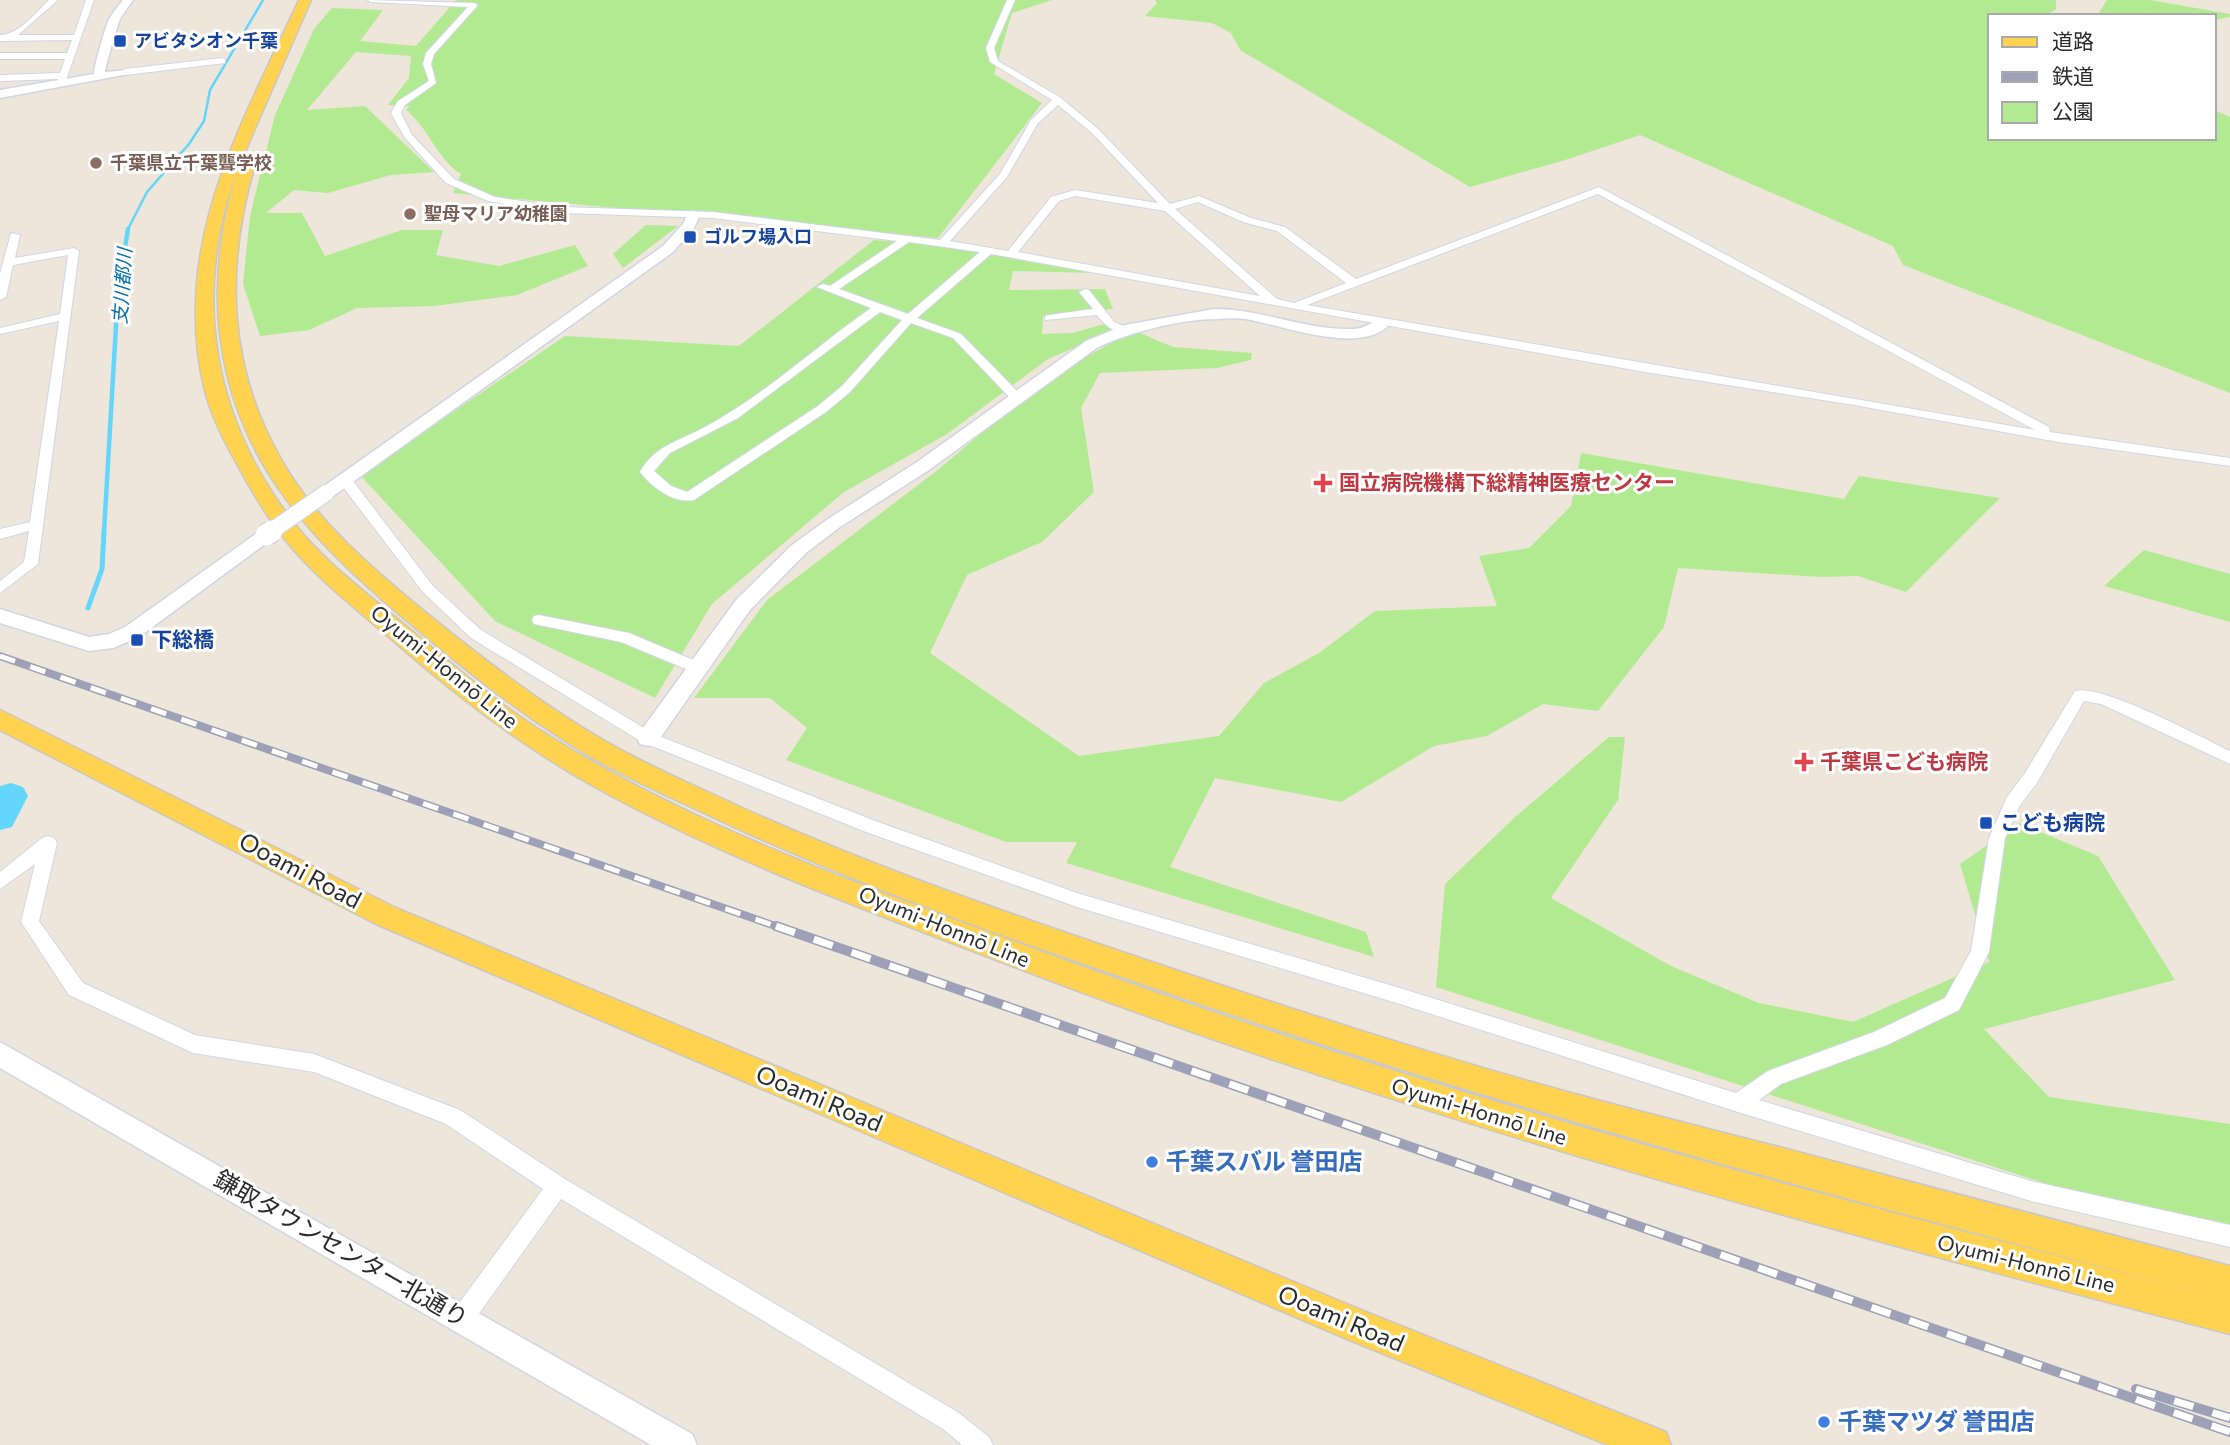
<svg xmlns="http://www.w3.org/2000/svg" width="2230" height="1445" font-family="Commissioner,'Noto Sans JP',sans-serif">
	<style>
		.green { fill: #b2ea92 }
		.lines { fill: none; stroke-linecap: round; stroke-linejoin: round }
		.stream-far2 { stroke: #64d5fb; stroke-width: 2.5 }
		.stream-far1 { stroke: #64d5fb; stroke-width: 4.5 }
		.stream { stroke: #64d5fb; stroke-width: 5 }
		.river { fill: #64d5fb; fill-rule: evenodd }
		.street-casing { stroke: #d0d5e5; stroke-width: 2 }
		.secondary-casing { stroke: #d0d5e5; stroke-width: 3 }
		.primary-casing { stroke: #c8c8c8; stroke-width: 3 }
		.street { fill: #fff; fill-rule: evenodd }
		.secondary { fill: #fff; fill-rule: evenodd }
		.primary { fill: #ffd250; fill-rule: evenodd }
		.rail-far1-casing { stroke: #9da1b7; stroke-width: 8 }
		.rail-casing { stroke: #9da1b7; stroke-width: 10 }
		.rail-far1 { stroke: #fff; stroke-width: 5; stroke-dasharray: 16; stroke-linecap: butt }
		.rail { stroke: #fff; stroke-width: 7; stroke-dasharray: 20; stroke-linecap: butt }
		.secondary-bridge-far1-casing { stroke: #d0d5e5; stroke-width: 18; stroke-linecap: butt }
		.secondary-bridge-casing { stroke: #d0d5e5; stroke-width: 24; stroke-linecap: butt }
		.secondary-bridge-far1 { stroke: #fff; stroke-width: 16 }
		.secondary-bridge { stroke: #fff; stroke-width: 21 }
		.transit-dot { fill: #1a4fb4; stroke: #fff; stroke-width: 2.5 }
		.education-dot { fill: #8d6e63; stroke: #fff; stroke-width: 2.5 }
		.health-dot { fill: #e0444e; stroke: #fff; stroke-width: 2.5 }
		.shop-dot { fill: #3f7fe0; stroke: #fff; stroke-width: 2.5 }
		.labels { text-anchor: middle; stroke-width: 6; stroke-linejoin: round; paint-order: stroke }
		.far-transit-label { font-size: 18px; font-weight: bold; fill: #164399; stroke: #fff; text-anchor: start }
		.far-education-label { font-size: 18px; font-weight: bold; fill: #785e54; stroke: #fff; text-anchor: start }
		.far-water-label { font-size: 19px; font-style: italic; fill: #0072a9; stroke: #fff }
		.health-label { font-size: 21px; font-weight: bold; fill: #be3a42; stroke: #fff; text-anchor: start }
		.transit-label { font-size: 21px; font-weight: bold; fill: #164399; stroke: #fff; text-anchor: start }
		.street-label { font-size: 21px; fill: #2b2b2b; stroke: #fff }
		.near-street-label { font-size: 24px; fill: #2b2b2b; stroke: #fff }
		.near-shop-label { font-size: 24px; font-weight: bold; fill: #366cbe; stroke: #fff; text-anchor: start }
	</style>
	<rect width="100%" height="100%" fill="#eee6db"/>
	<!-- green -->
	<g class="green">
		<path d="M456,0H1052L1012,13L994,74L1042,103L938,238L453,193L461,174C437,159 428,127 406,110L410,106L388,105L409,78L411,56L356,52L307,110L365,106L434,172L391,175L328,193L294,190L266,213H302L325,256L402,230H443L436,255L499,266L575,245L588,266L517,295L434,306L357,308L309,330L260,336L243,284L250,216L275,115L314,29L332,8L383,10L360,41L416,46Z"/>
		<path d="M1155,0H2056V9L2045,16H1990V138H2214V110L2230,117V393L1903,265L1893,246L1640,135L1565,160L1470,187L1240,50L1231,33L1212,23L1145,16L1157,3Z"/>
		<path d="M2107,0H2150L2230,14V17L2214,20V16H2097Z"/>
		<path d="M646,225L678,226L623,268L613,254Z"/>
		<path d="M874,240L927,244L1090,266L1094,273L1013,271L1009,290L1105,289L1113,309L1043,316L1042,334L1072,333L1105,324L1115,330L1048,359L947,434L844,492L712,604L655,698L495,621L360,475L565,336L739,346Z"/>
		<path d="M1133,330L1173,347L1252,353L1251,360L1217,368L1100,373L1081,408L1094,492L1042,542L967,575L930,653L1079,756L1219,736L1264,683L1319,653L1375,611L1497,606L1479,556L1529,548L1571,506L1581,453L1844,499L1859,476L2000,498L1906,592L1858,576L1822,577L1678,568L1664,627L1598,711L1543,704L1487,736L1434,746L1341,802L1215,778L1170,867L1366,932L1374,957L1066,863L1077,842H1006L786,760L807,728L770,698H694L767,600L939,469L1038,385Z"/>
		<path d="M2144,550L2230,574V622L2104,586Z"/>
		<path d="M1609,737H1625L1618,800L1551,898L1671,966L1759,1003L1853,1022L1989,962L1960,864L2019,823L2098,856L2175,980L1984,1029L2049,1097L2230,1124V1225L2072,1192L1436,987L1445,884L1514,818Z"/>
	</g>
	<g class="lines">
		<!-- stream-far2 -->
		<path class="stream-far2" d="M127,231L147,192L189,144L204,121L210,90L263,0"/>
		<!-- stream-far1 -->
		<path class="stream-far1" d="M104,532L118,291L128,229"/>
		<!-- stream -->
		<path class="stream" d="M88,608L102,569L104,531"/>
		<!-- river -->
		<path class="river" d="M11,783L23,787L28,796L12,827L0,830V786Z"/>
		<defs>
			<g id="street">
				<path d="M49,0H58L18,35H74L86,0H94L65,83L58,85V79L0,81V75L60,73L65,59H0V53H67L72,40L0,41V35C19,35 36,12 49,0Z"/>
				<path d="M367,0L474,3L478,5L434,54L431,64L436,83L405,105L401,113L412,135L454,179L495,197L563,207L713,212L940,240L1000,174L1031,120L1052,100L990,62L986,48L1007,0H1015L994,48L998,61L1061,98L1098,129L1170,204L1199,196L1251,218L1285,227L1356,279L1599,187L2049,427L2050,432L2230,458V466L2059,442L1854,405L1645,372L991,254L917,318L961,334L1021,395V401H1013L953,338L911,323L850,392L826,412L694,500C673,504 652,487 640,472C655,445 680,441 705,427C765,395 815,347 871,308L817,287L823,284L830,286L897,241L713,218L563,213L488,201L446,183L405,138L391,113L398,101L429,81L423,64L426,53L468,7L371,2ZM1058,105L1092,133L1158,203L1075,190L1051,197L1008,251L950,241L1007,177L1038,123ZM1598,194L2035,430L1307,305ZM1075,196L1165,211L1260,296L1018,252L1059,201ZM1198,202L1243,222L1277,231L1346,283L1294,303L1277,299L1175,209ZM909,242L980,252L908,314L839,289ZM880,312L902,320L842,386L818,406L687,492L671,486L654,471L670,453L738,418Z"/>
				<path d="M222,58L225,59V63L125,75L121,72L125,69Z"/>
				<path d="M11,233L20,235L15,258L74,248L79,251L38,564L0,593V581L24,562L29,531L0,539V529L30,522L59,321L0,334V328L60,314L68,255L13,265L6,297L0,300V274Z"/>
				<path d="M1085,289L1089,290L1114,322L1129,328V332C1115,334 1105,326 1097,315L1045,320V316L1049,315L1093,309L1079,292Z"/>
				<path d="M345,476L350,477L433,586L481,630L654,734L878,822L1077,893L1400,988L1736,1093L1768,1071L1874,1032L1945,998L1971,951L1989,838L2007,797L2025,773L2075,691C2101,683 2201,737 2230,751V764L2101,704L2084,701L2037,783L2020,805L2005,838L1989,952L1959,1010L1887,1045L1781,1084L1759,1100L2031,1181L2230,1225V1247L2031,1201L1738,1112L1400,1004L1077,907L866,832L642,742L471,638L423,592L340,483L338,480Z"/>
				<path d="M539,615L629,633L703,664L706,668L698,674L621,642L534,624L532,620L534,616Z"/>
				<path d="M48,836L54,838L57,843L39,921L83,983L195,1035L314,1054L460,1110L565,1179L959,1413L989,1437L993,1445H962L943,1429L561,1199L470,1326L462,1329L454,1326L451,1318L454,1310L543,1189L446,1124L314,1072L193,1053L69,995L21,922L35,864L0,889V872L42,838Z"/>
			</g>
			<g id="secondary">
				<path d="M123,0H133C129,6 124,12 120,19C118,24 105,67 105,72L129,70V74L0,98V90L94,74C93,69 106,25 109,19C113,12 118,6 123,0Z"/>
				<path d="M693,211L700,215L694,228L673,252L332,497H320L317,493L320,489L663,246L683,224L688,212Z"/>
				<path d="M1214,309C1261,309 1306,330 1353,329C1365,329 1372,321 1383,318L1391,323C1362,357 1283,325 1245,319C1237,318 1227,318 1218,319C1180,319 1132,332 1098,347L929,470L840,527L806,553L750,610L656,744L648,746L640,744L637,738L640,732L736,600L792,545L828,519L917,462L1086,341L1125,325Z"/>
				<path d="M266,529L275,535L272,539L139,637L113,648L89,651L0,623V609L89,637L109,634L125,627L260,531Z"/>
				<path d="M0,1042L692,1434L697,1445H651L0,1068Z"/>
			</g>
			<g id="primary">
				<path d="M299,0H311L240,163L247,159L255,164C225,267 227,366 282,461C316,521 372,568 425,612C482,658 541,704 605,741C648,766 693,785 738,806C873,867 1012,915 1152,962C1276,1004 1401,1045 1528,1081C1623,1108 1718,1131 1813,1156C1952,1193 2091,1230 2230,1266V1334C1822,1228 1414,1120 1020,969C876,914 729,861 595,787C523,747 459,698 397,644C359,611 319,581 287,542C267,518 251,490 236,462C223,439 210,414 204,387C171,243 241,126 299,0ZM238,168C207,269 209,370 263,464C300,528 357,579 413,626C469,673 528,720 591,757C634,782 679,801 723,822C861,886 1004,937 1148,986C1492,1106 1845,1199 2198,1292C1800,1190 1401,1086 1016,942C855,883 688,824 543,732C494,701 451,663 406,626C369,595 328,565 297,527C212,420 191,295 238,168Z"/>
				<path d="M0,710L396,908L1361,1310L1666,1432L1671,1445H1608L1347,1339L376,924L0,730Z"/>
			</g>
		</defs>
		<!-- street casing -->
		<use href="#street" class="street-casing"/>
		<!-- secondary casing -->
		<use href="#secondary" class="secondary-casing"/>
		<!-- primary casing -->
		<use href="#primary" class="primary-casing"/>
		<!-- street -->
		<use href="#street" class="street"/>
		<!-- secondary -->
		<use href="#secondary" class="secondary"/>
		<!-- primary -->
		<use href="#primary" class="primary"/>
		<defs>
			<path id="rail-far1" d="M0,656L781,928"/>
			<g id="rail">
				<path d="M776,926L2230,1432"/>
				<path d="M2136,1389L2230,1418"/>
			</g>
		</defs>
		<!-- rail-far1 casing -->
		<use href="#rail-far1" class="rail-far1-casing"/>
		<!-- rail casing -->
		<use href="#rail" class="rail-casing"/>
		<!-- rail-far1 -->
		<use href="#rail-far1" class="rail-far1"/>
		<!-- rail -->
		<use href="#rail" class="rail"/>
		<defs>
			<path id="secondary-bridge-far1" d="M270,532L326,493"/>
			<path id="secondary-bridge" d="M266,535L272,531"/>
		</defs>
		<!-- secondary-bridge-far1 casing -->
		<use href="#secondary-bridge-far1" class="secondary-bridge-far1-casing"/>
		<!-- secondary-bridge casing -->
		<use href="#secondary-bridge" class="secondary-bridge-casing"/>
		<!-- secondary-bridge-far1 -->
		<use href="#secondary-bridge-far1" class="secondary-bridge-far1"/>
		<!-- secondary-bridge -->
		<use href="#secondary-bridge" class="secondary-bridge"/>
	</g>
	<!-- markers -->
	<g class="transit-dot">
		<rect x="113" y="34" width="14" height="14" rx="3.5"/>
		<rect x="683" y="230" width="14" height="14" rx="3.5"/>
		<rect x="130" y="633" width="14" height="14" rx="3.5"/>
		<rect x="1979" y="816" width="14" height="14" rx="3.5"/>
	</g>
	<g class="education-dot">
		<circle cx="96" cy="163" r="7"/>
		<circle cx="410" cy="214" r="7"/>
	</g>
	<g class="health-dot">
		<path d="M1319.5 472.5h7v7h7v7h-7v7h-7v-7h-7v-7h7z"/>
		<path d="M1800.5 751.5h7v7h7v7h-7v7h-7v-7h-7v-7h7z"/>
	</g>
	<g class="shop-dot">
		<circle cx="1152" cy="1162" r="7"/>
		<circle cx="1824" cy="1422" r="7"/>
	</g>
	<g class="labels">
		<!-- far-transit labels -->
		<g class="far-transit-label">
			<text x="134" y="47">アビタシオン千葉</text>
			<text x="704" y="243">ゴルフ場入口</text>
		</g>
		<!-- far-education labels -->
		<g class="far-education-label">
			<text x="110" y="169">千葉県立千葉聾学校</text>
			<text x="424" y="220">聖母マリア幼稚園</text>
		</g>
		<!-- far-water labels -->
		<g class="far-water-label">
			<text transform="translate(122 286) rotate(-86)" y="7">支川都川</text>
		</g>
		<!-- health labels -->
		<g class="health-label">
			<text x="1339" y="490">国立病院機構下総精神医療センター</text>
			<text x="1820" y="769">千葉県こども病院</text>
		</g>
		<!-- transit labels -->
		<g class="transit-label">
			<text x="151" y="647">下総橋</text>
			<text x="2000" y="830">こども病院</text>
		</g>
		<!-- street labels -->
		<g class="street-label">
			<text transform="translate(444 667) rotate(39)" y="7">Oyumi-Honnō Line</text>
			<text transform="translate(944 927) rotate(22)" y="7">Oyumi-Honnō Line</text>
			<text transform="translate(1479 1112) rotate(17)" y="7">Oyumi-Honnō Line</text>
			<text transform="translate(2026 1264) rotate(14)" y="7">Oyumi-Honnō Line</text>
		</g>
		<!-- near-street labels -->
		<g class="near-street-label">
			<text transform="translate(300 871) rotate(28)" y="8">Ooami Road</text>
			<text transform="translate(819 1099) rotate(23)" y="8">Ooami Road</text>
			<text transform="translate(341 1249) rotate(30)" y="8">鎌取タウンセンター北通り</text>
			<text transform="translate(1341 1319) rotate(23)" y="8">Ooami Road</text>
		</g>
		<!-- near-shop labels -->
		<g class="near-shop-label">
			<text x="1166" y="1170">千葉スバル 誉田店</text>
			<text x="1838" y="1430">千葉マツダ 誉田店</text>
		</g>
	</g>
	<!-- legend -->
	<rect x="1988" y="14" width="228" height="126" fill="#ffffff" stroke="#aaaaaa" stroke-width="2"/>
	<rect x="2002" y="37" width="35" height="10" fill="#ffd250" stroke="#aaaaaa" stroke-width="2"/>
	<text x="2052" y="49" font-size="21" fill="#2b2b2b">道路</text>
	<rect x="2002" y="72" width="35" height="10" fill="#9da1b7" stroke="#aaaaaa" stroke-width="2"/>
	<text x="2052" y="84" font-size="21" fill="#2b2b2b">鉄道</text>
	<rect x="2002" y="102" width="35" height="21" fill="#b2ea92" stroke="#aaaaaa" stroke-width="2"/>
	<text x="2052" y="119" font-size="21" fill="#2b2b2b">公園</text>
</svg>
